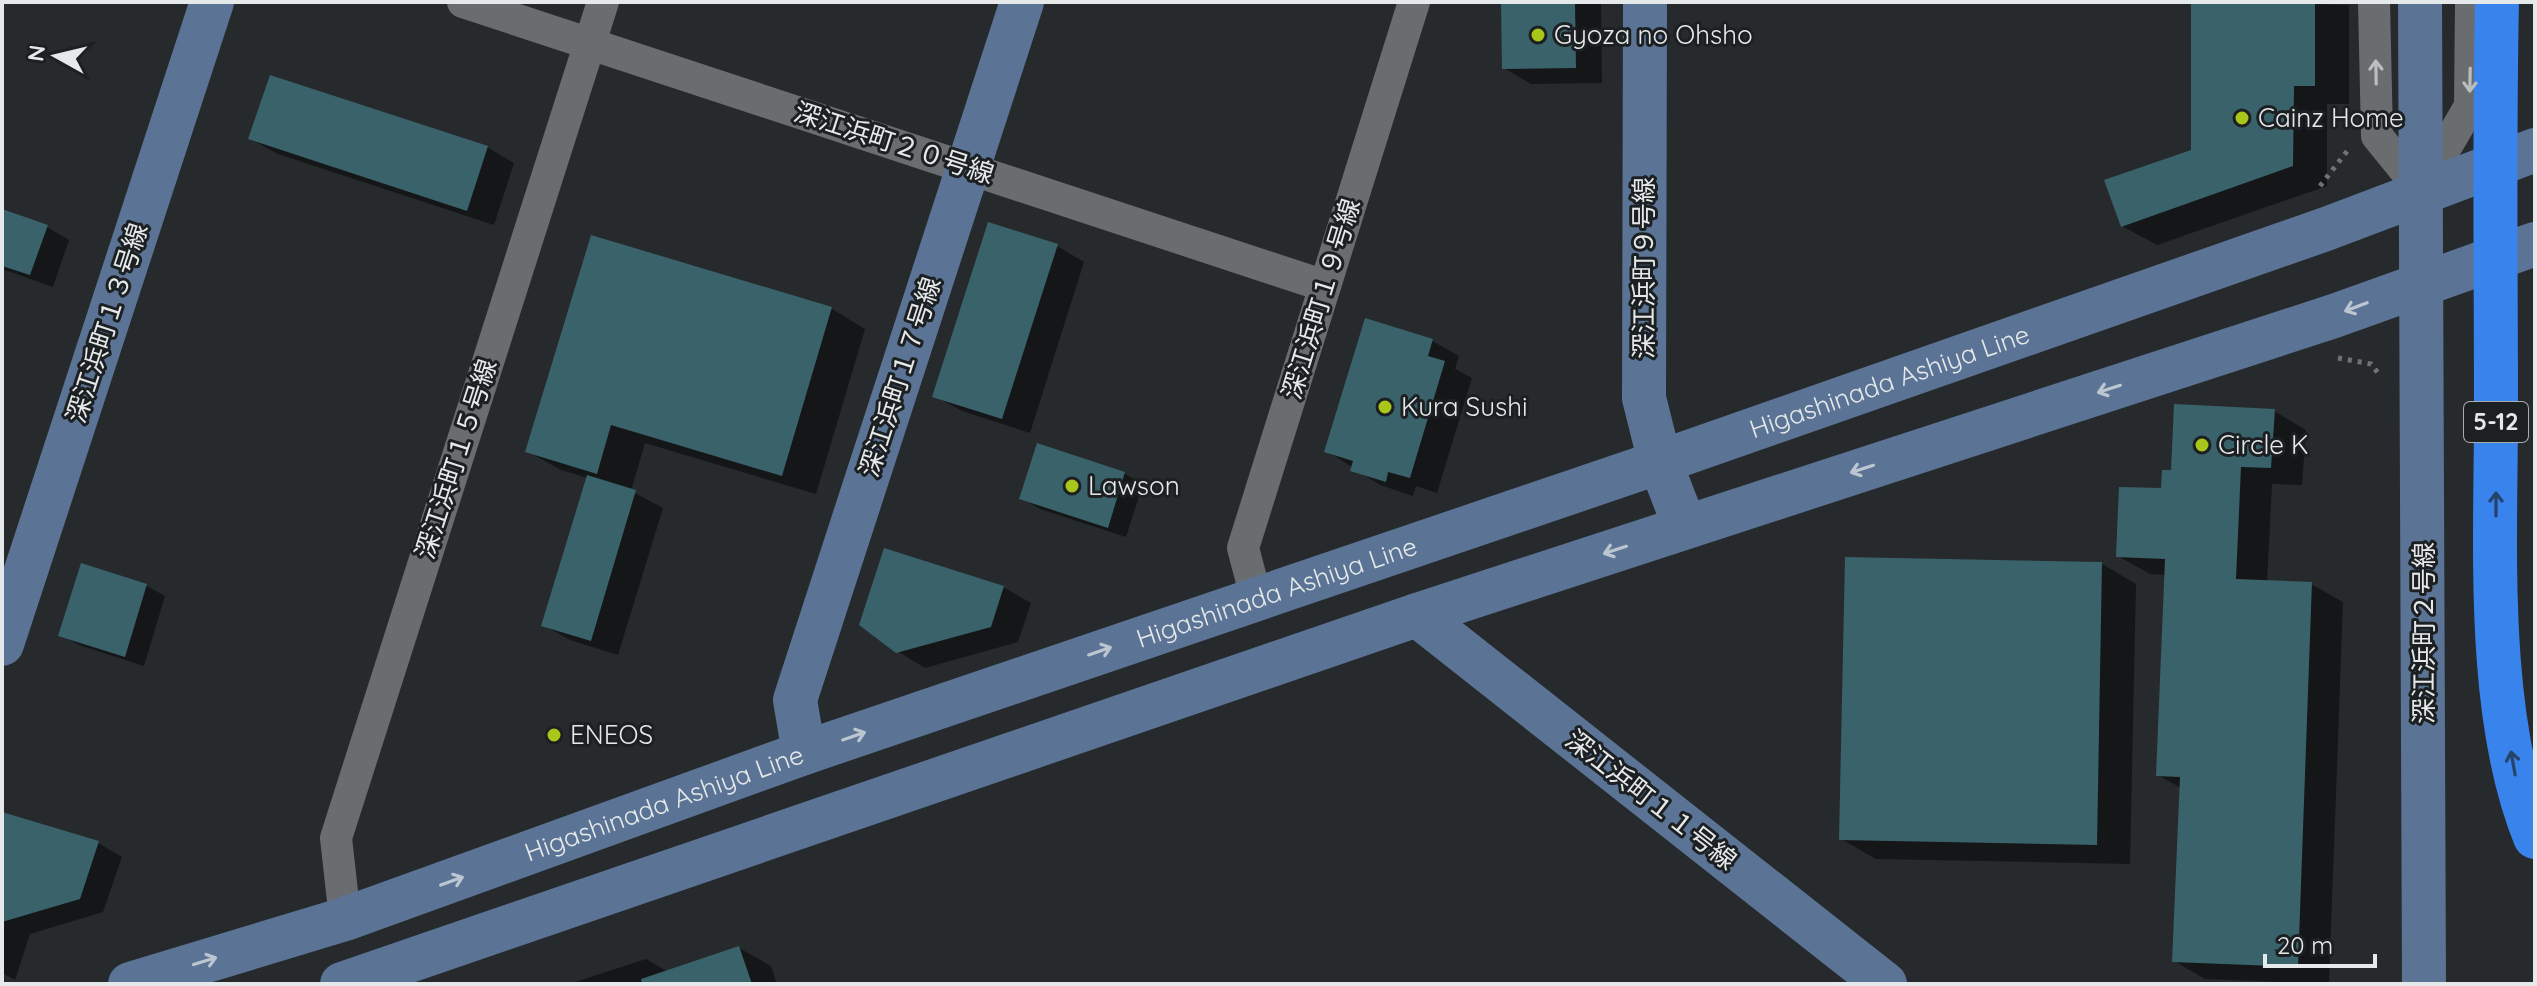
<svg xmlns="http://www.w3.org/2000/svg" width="2537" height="986" font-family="Quicksand,'Noto Sans JP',sans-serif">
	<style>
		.shadow { fill: #0007 }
		.building { fill: #3a626a }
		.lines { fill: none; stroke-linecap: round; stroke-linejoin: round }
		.path { stroke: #707375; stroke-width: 5; stroke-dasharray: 4 6; stroke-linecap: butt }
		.street { stroke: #696d70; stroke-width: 32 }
		.secondary { stroke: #5b7495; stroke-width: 44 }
		.highway { stroke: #3983ec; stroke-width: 44 }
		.oneway { stroke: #babebf }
		.oneway2 { stroke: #bcc6d0 }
		.oneway3 { stroke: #264369 }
		.poi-dot { fill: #a9c71b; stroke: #1c2022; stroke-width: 3 }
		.labels { text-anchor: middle; stroke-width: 6; stroke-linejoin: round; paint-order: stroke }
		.shield { fill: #1c2022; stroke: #a9adae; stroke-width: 2 }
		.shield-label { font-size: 24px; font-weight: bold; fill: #e6e9ea }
		.poi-label { font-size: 26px; fill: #e6e9ea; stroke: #1c2022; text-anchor: start }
		.street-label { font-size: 26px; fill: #e6e9ea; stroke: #1c2022 }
	</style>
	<rect width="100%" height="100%" fill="#262a2c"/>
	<!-- shadow -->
	<g class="shadow">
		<path d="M1503,2H1601L1602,83L1531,84L1504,68Z"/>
		<path d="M2193,2L2349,5V104H2327V186L2157,245L2122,226L2193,151Z"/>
		<path d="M251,139L487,147L514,163L494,225L278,154Z"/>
		<path d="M2,211L47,227L69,240L53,287L2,269Z"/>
		<path d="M593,237L832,309L865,329L816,494L645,443L631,491L663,508L618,655L570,640L543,625L588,478L561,470L527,451Z"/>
		<path d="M1057,246L1084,262L1030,433L962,411L935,396Z"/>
		<path d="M1432,341L1459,356L1455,369L1472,378L1437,493L1416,486L1413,496L1380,485L1327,451Z"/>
		<path d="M2274,411L2306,430L2302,485L2272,484L2267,582L2311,584L2343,602L2329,984L2205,979L2174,961L2181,788L2158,775L2166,575L2150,574L2118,556L2173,472Z"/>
		<path d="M1039,446L1125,474L1143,484L1126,537L1040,509L1022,498Z"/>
		<path d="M2102,564L2136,584L2130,864L1876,859L1841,839Z"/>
		<path d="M82,566L147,586L165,596L144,666L79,645L61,635Z"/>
		<path d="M1003,587L1031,603L1018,642L925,668L897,651Z"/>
		<path d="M2,814L98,843L122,857L103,912L30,934L15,980L2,973Z"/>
		<path d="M739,948L771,966L777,984H569L646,959L668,972Z"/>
	</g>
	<!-- building -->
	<g class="building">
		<path d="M1501,2H1575L1576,68L1502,69Z"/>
		<path d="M2191,2H2315V86H2294L2293,166L2121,227L2104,180L2191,150Z"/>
		<path d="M270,75L488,146L467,211L248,139Z"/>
		<path d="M2,209L48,225L30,275L2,266Z"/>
		<path d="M988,222L1058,244L1002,419L932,397Z"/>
		<path d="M591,235L832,307L782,476L611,425L597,474L525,452Z"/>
		<path d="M1365,318L1433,339L1428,356L1445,361L1410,478L1388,472L1386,482L1350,471L1353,461L1324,452Z"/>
		<path d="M2174,404L2275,409L2271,468L2241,467L2236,579L2312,582L2298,967L2172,962L2180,777L2156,776L2165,559L2116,557L2119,487L2161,488L2162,470H2171Z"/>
		<path d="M1037,443L1125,472L1108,528L1019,499Z"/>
		<path d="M587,475L636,490L591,641L541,626Z"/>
		<path d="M884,548L1004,586L991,627L896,653L859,625Z"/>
		<path d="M1845,557L2102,562L2097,845L1839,840Z"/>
		<path d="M81,563L147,584L125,657L58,636Z"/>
		<path d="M2,812L99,841L80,899L2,922Z"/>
		<path d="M739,946L752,984H642L641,979Z"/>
	</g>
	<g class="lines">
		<!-- path -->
		<g class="path">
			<path d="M2320,186L2348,150"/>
			<path d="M2338,358L2371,364L2381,377"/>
		</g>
		<!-- street -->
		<g class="street">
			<path d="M463,2L1325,286"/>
			<path d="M2374,2L2377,136L2421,190L2470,106L2471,2"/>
			<path d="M1256,597L1243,548L1414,2"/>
			<path d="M345,919L336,838L603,2"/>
		</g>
		<!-- secondary -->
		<g class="secondary">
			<path d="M1645,2L1644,398L1660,462L1685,527"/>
			<path d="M2420,2L2424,984"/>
			<path d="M1417,615L1885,984"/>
			<path d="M2,644L212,2"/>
			<path d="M804,753L795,700L1022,2"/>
			<path id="s1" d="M130,984L345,919L804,753L1660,462L2326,229L2535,150"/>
			<path d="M342,984L1417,615L2334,316L2535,244"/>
		</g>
		<!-- highway -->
		<path class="highway" d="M2497,2C2494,138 2496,274 2496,410C2496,542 2485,714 2535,837"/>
	</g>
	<!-- one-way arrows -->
	<defs><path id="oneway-shaft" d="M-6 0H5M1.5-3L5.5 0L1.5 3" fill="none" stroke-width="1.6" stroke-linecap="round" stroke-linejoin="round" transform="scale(2)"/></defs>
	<g class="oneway">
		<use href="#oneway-shaft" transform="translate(2376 72) rotate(-91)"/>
		<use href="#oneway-shaft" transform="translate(2470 80) rotate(91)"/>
	</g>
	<g class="oneway2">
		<use href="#oneway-shaft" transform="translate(2356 307) rotate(159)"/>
		<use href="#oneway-shaft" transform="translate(2109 389) rotate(162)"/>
		<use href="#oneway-shaft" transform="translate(1862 469) rotate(162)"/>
		<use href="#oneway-shaft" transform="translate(1615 550) rotate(162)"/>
		<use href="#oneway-shaft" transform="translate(1100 651) rotate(-19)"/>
		<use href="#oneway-shaft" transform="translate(854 736) rotate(-19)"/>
		<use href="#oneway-shaft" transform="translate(452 881) rotate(-20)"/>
		<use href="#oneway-shaft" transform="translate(205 961) rotate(-17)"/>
	</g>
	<g class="oneway3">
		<use href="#oneway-shaft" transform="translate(2496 504) rotate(-90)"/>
		<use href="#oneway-shaft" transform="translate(2513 763) rotate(-100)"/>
	</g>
	<!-- markers -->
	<g class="poi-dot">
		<circle cx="1538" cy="35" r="8"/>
		<circle cx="2242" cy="118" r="8"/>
		<circle cx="1385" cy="407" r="8"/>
		<circle cx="2202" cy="445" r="8"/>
		<circle cx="1072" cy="486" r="8"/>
		<circle cx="554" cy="735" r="8"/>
	</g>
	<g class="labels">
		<!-- shield labels -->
		<rect class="shield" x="2464" y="402" width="64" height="40" rx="6"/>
		<g class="shield-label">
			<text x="2496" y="430">5-12</text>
		</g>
		<!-- poi labels -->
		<g class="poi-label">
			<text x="1554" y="44">Gyoza no Ohsho</text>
			<text x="2258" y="127">Cainz Home</text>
			<text x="1401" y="416">Kura Sushi</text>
			<text x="2218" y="454">Circle K</text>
			<text x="1088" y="495">Lawson</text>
			<text x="570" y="744">ENEOS</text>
		</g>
		<!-- street labels -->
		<g class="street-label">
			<text transform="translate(894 143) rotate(18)" y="9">深江浜町２０号線</text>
			<text transform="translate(1644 268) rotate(-90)" y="9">深江浜町９号線</text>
			<text transform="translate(1321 299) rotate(-73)" y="9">深江浜町１９号線</text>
			<text transform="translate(107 323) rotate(-72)" y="9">深江浜町１３号線</text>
			<text transform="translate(900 377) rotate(-72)" y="9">深江浜町１７号線</text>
			<text dy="9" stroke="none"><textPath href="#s1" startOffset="1860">Higashinada Ashiya Line</textPath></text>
			<text transform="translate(456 459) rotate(-72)" y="9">深江浜町１５号線</text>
			<text dy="9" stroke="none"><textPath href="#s1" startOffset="1212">Higashinada Ashiya Line</textPath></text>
			<text transform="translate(2424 633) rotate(-90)" y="9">深江浜町２号線</text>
			<text transform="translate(1651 800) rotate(38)" y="9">深江浜町１１号線</text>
			<text dy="9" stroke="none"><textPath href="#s1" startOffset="564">Higashinada Ashiya Line</textPath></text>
		</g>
	</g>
	<!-- border -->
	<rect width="2537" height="986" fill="none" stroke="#e6e9ea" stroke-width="8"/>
	<!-- north arrow -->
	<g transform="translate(56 56) rotate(278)" stroke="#1c2022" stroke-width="6" paint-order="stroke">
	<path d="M0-6L14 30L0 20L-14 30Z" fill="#e6e9ea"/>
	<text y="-12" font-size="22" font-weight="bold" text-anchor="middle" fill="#e6e9ea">N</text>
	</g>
	<!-- scale -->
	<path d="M2265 954v12h110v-12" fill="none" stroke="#e6e9ea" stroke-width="4"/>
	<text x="2277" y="954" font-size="24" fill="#e6e9ea" stroke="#1c2022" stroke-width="6" paint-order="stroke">20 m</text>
</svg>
